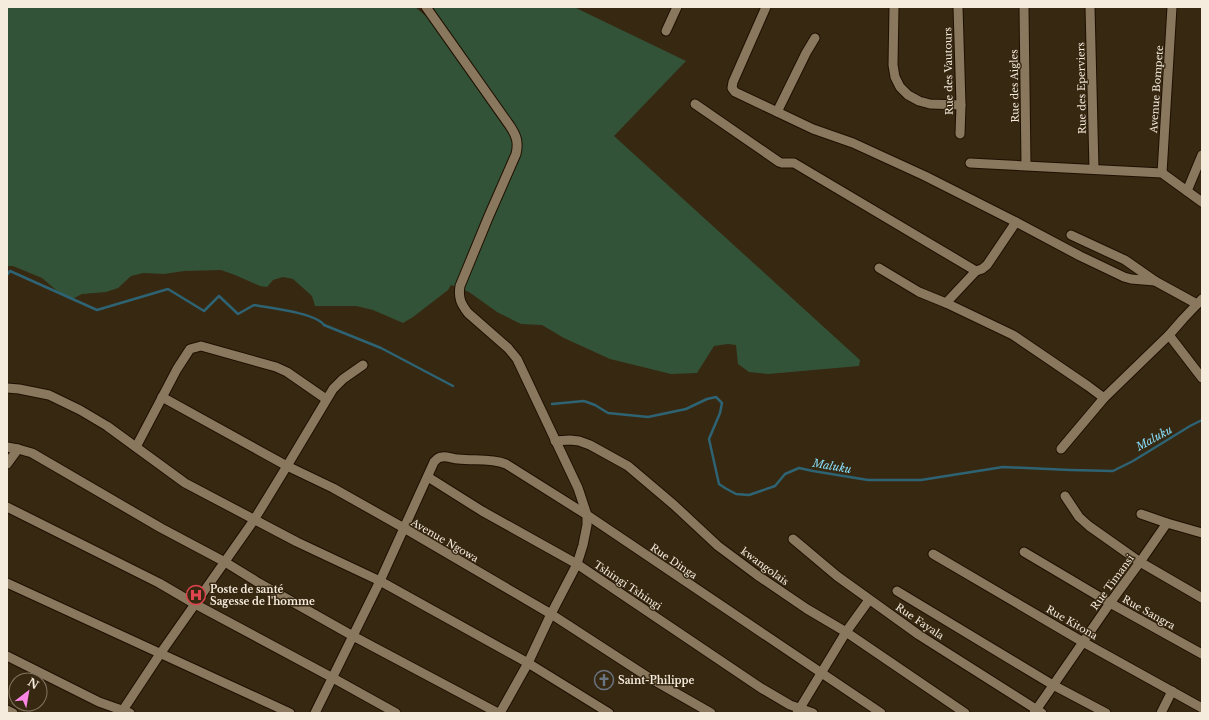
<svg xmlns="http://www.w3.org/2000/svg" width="1209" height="720" font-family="'Libre Baskerville',serif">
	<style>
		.green { fill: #335338 }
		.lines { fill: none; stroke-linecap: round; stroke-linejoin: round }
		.stream { stroke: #2e6374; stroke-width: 2.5 }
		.street-casing { stroke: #1e1000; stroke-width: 11 }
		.street { stroke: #89775e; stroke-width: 9 }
		.labels { text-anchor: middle; stroke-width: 3; stroke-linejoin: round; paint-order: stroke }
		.street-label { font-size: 10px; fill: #f6ecde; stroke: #372811 }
		.poi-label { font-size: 10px; font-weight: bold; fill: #f6ecde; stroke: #372811; text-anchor: start }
		.water-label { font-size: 11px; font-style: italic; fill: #86dcf7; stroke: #372811 }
	</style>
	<rect width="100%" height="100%" fill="#372811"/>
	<!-- green -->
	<path class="green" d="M7,7H415L427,17L432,7H574L686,61L614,136L860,360L859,366L768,374L749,372L738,364L736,345L728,344L714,346L697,373L671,374L610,359L564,338L542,325L521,324L497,312L469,292L451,285L448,290L413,317L403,323L373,310L356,306H315L312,296L293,279L283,277L273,280L267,287L260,286L235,275L221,270L184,271L164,274L143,273L131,276L118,288L106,292L82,294L72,299L63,296L42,278L13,266H7Z"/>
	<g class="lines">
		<!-- stream -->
		<g class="stream">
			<path d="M7,275L10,271L97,310L168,289L204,311L219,296L238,314L254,305C270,308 316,313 324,325L381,348L453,386"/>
			<path d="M552,404L584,401L595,405L608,413L648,417L686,409L707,399L716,397L722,403L720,413L709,439L719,484L725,488L736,494L749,495L775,486L785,474L799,468L813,471L868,480H921L1003,467L1070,470L1113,471L1133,461L1190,426L1202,420"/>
		</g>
		<defs>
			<g id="street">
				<path d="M426,7L510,126C516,135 519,142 516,154L488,218L460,286C458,298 461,304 468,313L508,348L517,359L578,488L587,515V525L583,545L577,564L551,614L528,663L500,713"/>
				<path d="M766,7L733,82L732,88L735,92L813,129L853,143L925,176L1016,222L1080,256L1124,277L1131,279L1155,281L1197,304"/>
				<path d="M894,7L893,65L895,77L900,87L908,95L919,101L930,104L961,105"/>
				<path d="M958,7L961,105L960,134"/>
				<path d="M1024,7L1026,165"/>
				<path d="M1090,7L1094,169"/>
				<path d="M666,31L677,7"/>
				<path d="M695,104L779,162L782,163H794L976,271"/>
				<path d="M777,112L806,53L815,38"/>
				<path d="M970,163L1162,173L1202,202"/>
				<path d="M1162,173L1172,7"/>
				<path d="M1187,191L1202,155"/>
				<path d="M1071,235L1125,260L1155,281"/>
				<path d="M879,268L919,292L946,303L1013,335L1088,386L1104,398L1169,335L1183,319L1202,299"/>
				<path d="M946,303L976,271L982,269L987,265L1016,222"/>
				<path d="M1169,335L1202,378"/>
				<path d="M7,388L19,389L49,395L80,410L107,426L185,483L297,542L380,581L528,663L609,713"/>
				<path d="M162,397L287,466L333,488L404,528L551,614L648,677L711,713"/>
				<path d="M555,441L570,440L579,441L590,445L628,466L674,505L718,546L757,575L807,609L846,632L965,713"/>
				<path d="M7,447L18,449L32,453L161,528L225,562L259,583L353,636L498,713"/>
				<path d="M136,447L177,369L190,349L201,346L276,367L287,372L326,399"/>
				<path d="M1061,449L1104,398"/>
				<path d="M7,464L18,449"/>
				<path d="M428,477L482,511L577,564L761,688L790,705L813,713"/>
				<path d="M1065,496L1079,517L1089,526L1140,562L1202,598"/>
				<path d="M7,507L159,583L195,604L333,678L396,713"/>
				<path d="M1141,514L1167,523L1202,533"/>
				<path d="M793,539L837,576L919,635L1042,713"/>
				<path d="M1024,552L1110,603L1202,654"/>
				<path d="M933,554L1083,642L1202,708"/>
				<path d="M7,583L290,713"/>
				<path d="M897,591L1053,685L1106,713"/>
				<path d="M7,656L99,702L130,713"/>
				<path d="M7,710L13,713"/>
				<path d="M121,713L160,654L254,520L287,466L333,389L343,379L363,365"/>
				<path d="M315,713L380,581L434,462C437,459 438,457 442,457C447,456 453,459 458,459C474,461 490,458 506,464L587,515L881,713"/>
				<path d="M797,713L846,632L869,600"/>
				<path d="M1034,713L1110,603L1140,562L1167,523"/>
				<path d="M1161,713L1172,691"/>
			</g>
		</defs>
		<!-- street casing -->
		<use href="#street" class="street-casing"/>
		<!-- street -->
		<use href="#street" class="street"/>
	</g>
	<!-- icons -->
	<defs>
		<symbol id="hospital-ring" viewBox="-11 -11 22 22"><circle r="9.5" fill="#372811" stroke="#e0444e" stroke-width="1.5"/><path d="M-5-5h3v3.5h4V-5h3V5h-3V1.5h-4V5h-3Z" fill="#e0444e"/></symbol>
		<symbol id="church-ring" viewBox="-11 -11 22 22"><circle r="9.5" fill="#372811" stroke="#6b7280" stroke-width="1.5"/><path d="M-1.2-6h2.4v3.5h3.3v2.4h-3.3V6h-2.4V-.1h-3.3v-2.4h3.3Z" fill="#6b7280"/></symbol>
	</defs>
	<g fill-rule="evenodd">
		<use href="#hospital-ring" x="185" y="584" width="22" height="22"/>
		<use href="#church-ring" x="593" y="669" width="22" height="22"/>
	</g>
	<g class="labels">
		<!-- street labels -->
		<g class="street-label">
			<text transform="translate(948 71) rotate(-91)" y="4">Rue des Vautours</text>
			<text transform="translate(1014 86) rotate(-91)" y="4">Rue des Aigles</text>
			<text transform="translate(1081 88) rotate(-91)" y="4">Rue des Eperviers</text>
			<text transform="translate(1156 89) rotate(-86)" y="4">Avenue Bompete</text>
			<text transform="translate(445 540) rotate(30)" y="4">Avenue Ngowa</text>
			<text transform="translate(674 561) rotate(34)" y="4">Rue Dinga</text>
			<text transform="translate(765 566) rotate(36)" y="4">kwangolais</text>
			<text transform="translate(1112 582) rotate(-54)" y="4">Rue Timansi</text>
			<text transform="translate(628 585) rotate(34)" y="4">Tshingi Tshingi</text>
			<text transform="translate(1149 612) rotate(29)" y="4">Rue Sangra</text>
			<text transform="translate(920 621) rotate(34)" y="4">Rue Fayala</text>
			<text transform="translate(1072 622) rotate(30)" y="4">Rue Kitona</text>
		</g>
		<!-- poi labels -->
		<g class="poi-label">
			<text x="210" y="593">Poste de santé<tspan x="210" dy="12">Sagesse de l'homme</tspan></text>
			<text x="618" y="684">Saint-Philippe</text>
		</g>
		<!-- water labels -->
		<g class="water-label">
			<text transform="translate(1154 438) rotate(-29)" y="4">Maluku</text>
			<text transform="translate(832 466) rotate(10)" y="4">Maluku</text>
		</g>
	</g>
	<!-- border -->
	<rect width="1209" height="720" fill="none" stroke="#f6ecde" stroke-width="16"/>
	<!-- north arrow -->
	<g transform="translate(28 692) rotate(31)"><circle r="19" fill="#372811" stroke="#837663"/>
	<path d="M0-3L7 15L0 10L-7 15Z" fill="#fc86e4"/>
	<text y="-6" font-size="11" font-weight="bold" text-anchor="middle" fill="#f6ecde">N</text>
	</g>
</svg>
